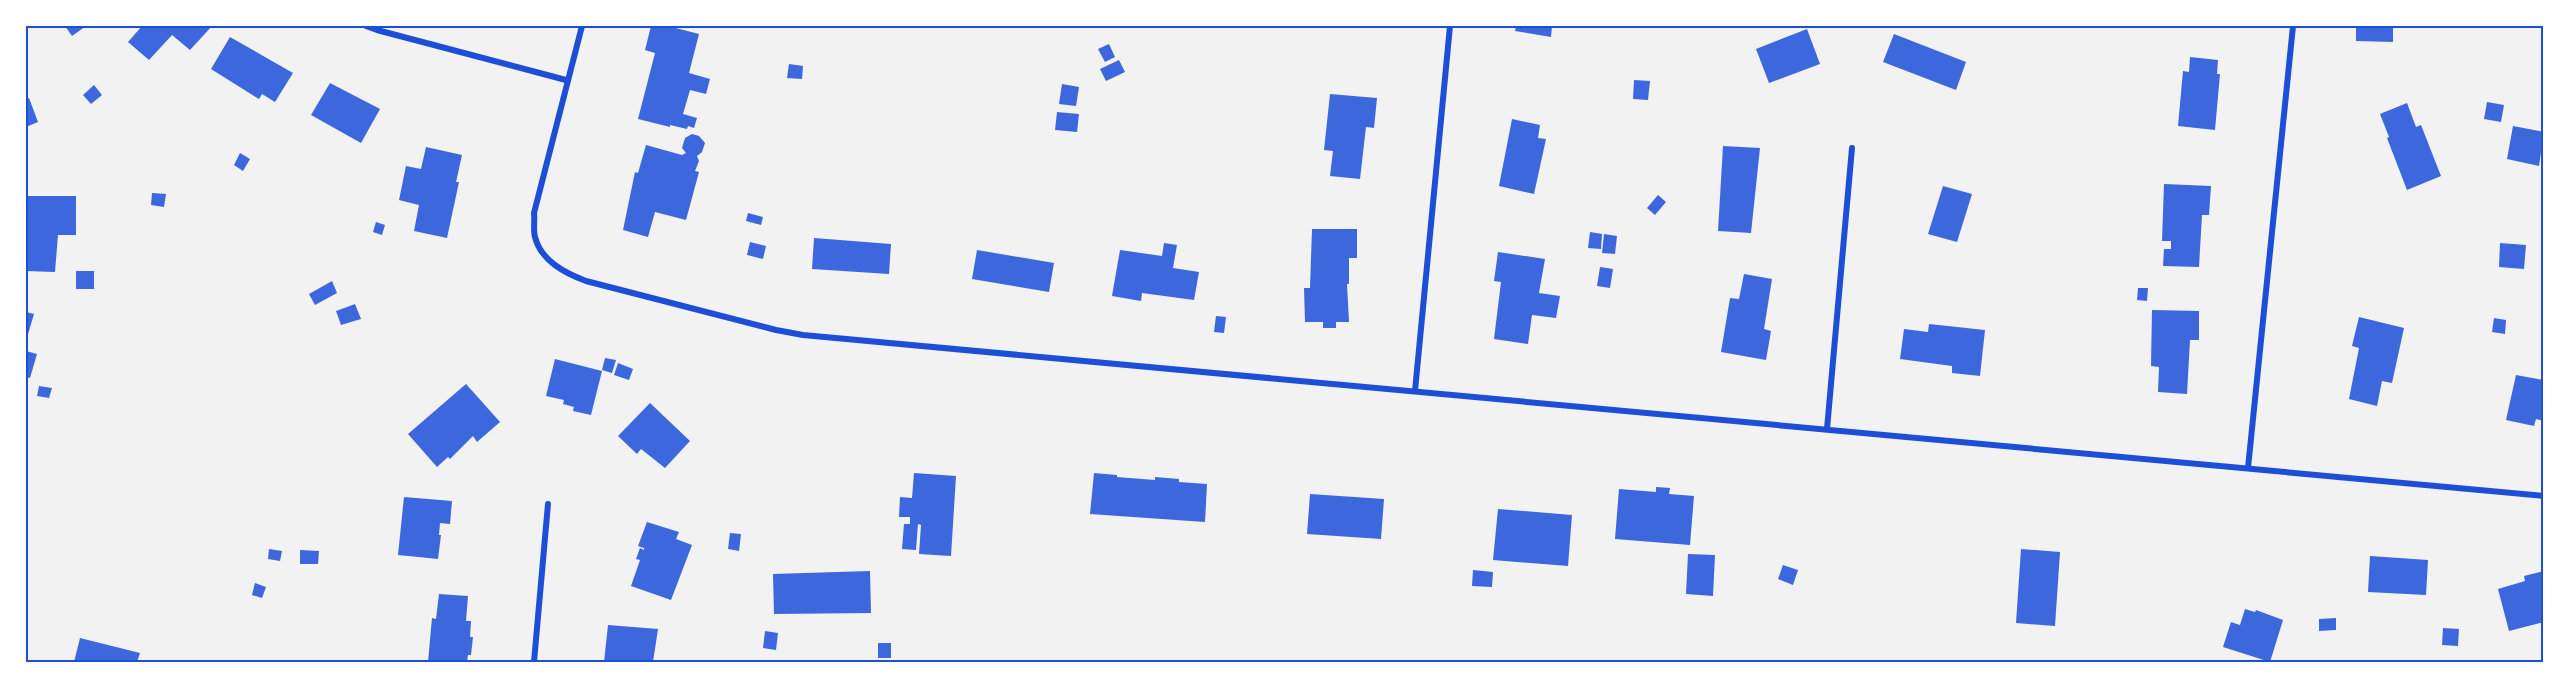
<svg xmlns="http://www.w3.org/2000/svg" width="2569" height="688" font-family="'Exo 2',sans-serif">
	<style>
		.building { fill: #3d67dc }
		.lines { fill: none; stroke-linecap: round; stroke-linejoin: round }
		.minor { stroke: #1d4ed8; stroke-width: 6 }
		.neatline { fill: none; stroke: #1d4ed8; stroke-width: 2 }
	</style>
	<rect width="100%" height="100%" fill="#f2f2f2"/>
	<!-- building -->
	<g class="building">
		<path d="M65,26H86L72,36Z"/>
		<path d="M142,26H212L190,50L172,35L149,60L128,42Z"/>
		<path d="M651,26H668L699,34L689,73L710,79L706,94L690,90L683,114L697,118L694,128L688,126L687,129L670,125V127L638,119L655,53L645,50Z"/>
		<path d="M1516,26H1552L1551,37L1515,31Z"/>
		<path d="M2356,26H2393V42L2356,41Z"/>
		<path d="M1807,29L1820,64L1769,83L1756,49Z"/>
		<path d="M1894,34L1966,62L1956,90L1883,62Z"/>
		<path d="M230,37L293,73L275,102L262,94L259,99L211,69Z"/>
		<path d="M1109,44L1115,57L1105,62L1098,49Z"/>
		<path d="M2190,57L2218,60L2217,74H2220L2215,130L2178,126L2183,71L2189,72Z"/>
		<path d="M1119,60L1125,72L1106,81L1100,69Z"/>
		<path d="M789,64L803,66L802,79L787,78Z"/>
		<path d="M1634,80L1650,81L1648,100L1633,99Z"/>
		<path d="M330,83L380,109L361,143L311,115Z"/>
		<path d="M1062,84L1079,87L1076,106L1059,104Z"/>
		<path d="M94,85L102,95L91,104L83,95Z"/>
		<path d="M1330,94L1377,98L1374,128L1366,127L1360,179L1330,176L1333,151L1324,150Z"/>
		<path d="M29,98L38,122L26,127V99Z"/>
		<path d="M2487,102L2504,105L2501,122L2484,119Z"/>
		<path d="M2407,103L2416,127L2421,125L2441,176L2407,190L2387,138L2389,137L2380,114Z"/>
		<path d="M1057,112L1079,114L1077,132L1055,130Z"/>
		<path d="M1512,119L1540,125L1538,138L1546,139L1534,194L1499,186Z"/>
		<path d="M2513,126L2544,132L2539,166L2507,159Z"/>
		<path d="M692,134L699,136L705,143L702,152L697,156L699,161L695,171L699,172L686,220L655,212L648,237L623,230L635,172L638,173L646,145L682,155L686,153L682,148L685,138Z"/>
		<path d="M1723,146L1760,148L1751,233L1718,231Z"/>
		<path d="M426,147L462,155L456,182H459L447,238L414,231L419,205L399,200L406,166L421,169Z"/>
		<path d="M240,153L250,159L243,171L234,165Z"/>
		<path d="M2164,184L2211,186L2209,215H2202L2199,267L2163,266L2164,249H2171V241H2162Z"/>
		<path d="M1943,186L1972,194L1957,242L1928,234Z"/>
		<path d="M152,193L166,194L164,207L151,205Z"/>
		<path d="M1658,195L1666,202L1655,215L1647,208Z"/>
		<path d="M26,196H76V235H58L55,272L26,271Z"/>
		<path d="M748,213L763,217L761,225L746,221Z"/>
		<path d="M376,222L385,225L382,235L373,232Z"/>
		<path d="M1312,229H1357V258H1349V284H1347L1349,322H1336V328H1323V322H1305L1304,288H1310Z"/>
		<path d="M1590,232L1602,234L1601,249L1588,248Z"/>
		<path d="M1604,234L1617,236L1615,254L1602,253Z"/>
		<path d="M814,238L891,244L889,274L812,269Z"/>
		<path d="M750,242L766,246L763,259L747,255Z"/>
		<path d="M1164,243L1177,245L1173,268L1199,272L1194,300L1142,293L1141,301L1112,296L1120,250L1162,256Z"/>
		<path d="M2500,243L2526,245L2524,269L2499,267Z"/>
		<path d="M977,250L1054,263L1049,292L972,279Z"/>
		<path d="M1498,252L1545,259L1539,293L1560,296L1556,318L1532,315L1528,344L1494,339L1501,282L1494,281Z"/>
		<path d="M1600,267L1613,269L1610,288L1597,286Z"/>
		<rect x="76" y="271" width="18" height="18"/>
		<path d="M1744,274L1772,279L1764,329L1771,331L1766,360L1721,352L1730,298L1739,299Z"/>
		<path d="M332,281L337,293L315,305L309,294Z"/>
		<path d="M2138,288H2148L2147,301L2137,300Z"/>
		<path d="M355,304L361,319L341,325L336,311Z"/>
		<path d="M2152,310L2199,311V340H2190L2187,394L2158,392L2159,367L2151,366Z"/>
		<path d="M26,312L34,314L26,341Z"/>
		<path d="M1216,316L1226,317L1224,333L1214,332Z"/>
		<path d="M2359,317L2404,328L2392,383L2382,381L2377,406L2349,399L2359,348L2352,346Z"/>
		<path d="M2494,318L2506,320L2505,334L2492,332Z"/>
		<path d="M1929,324L1985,330L1980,376L1952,373V366L1900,359L1904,329L1928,332Z"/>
		<path d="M26,351L37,354L30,378L26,377Z"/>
		<path d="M605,358L616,360L612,373L602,370Z"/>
		<path d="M555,359L602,371L591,415L573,411L574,407L563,404L564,400L546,396Z"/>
		<path d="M618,363L633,369L629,380L614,375Z"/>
		<path d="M2516,375L2544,380V421L2536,419L2534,426L2506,420Z"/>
		<path d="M466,384L500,422L477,442L473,436L450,459L448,457L437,467L408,434Z"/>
		<path d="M39,386L52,388L49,398L37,396Z"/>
		<path d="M650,403L690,441L665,468L641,449L637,454L618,436Z"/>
		<path d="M914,473L956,476L951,556L919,554L921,525L918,524L916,550L902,549L904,524H910V517H899L900,497L912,498Z"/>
		<path d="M1094,473L1117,475V477L1155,480V477L1179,479V482L1207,484L1205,522L1090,514Z"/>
		<path d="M1656,487L1670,488L1669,494L1694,496L1690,545L1615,539L1619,489L1656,492Z"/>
		<path d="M1310,494L1384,499L1381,539L1307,534Z"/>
		<path d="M404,497L452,501L450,524L440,523L439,535H441L438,559L398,555Z"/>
		<path d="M1498,509L1572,515L1568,566L1493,560Z"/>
		<path d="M647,522L679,532L676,539L692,545L671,600L631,586L640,560L636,559L640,548L644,550V548L638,546Z"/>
		<path d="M730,533L741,534L739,551L728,549Z"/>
		<path d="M269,549L282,551L280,561L268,559Z"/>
		<path d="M2021,549L2060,552L2055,626L2016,623Z"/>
		<path d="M300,550L319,551L318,564H300Z"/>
		<path d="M1688,554L1715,555L1713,596L1686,594Z"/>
		<path d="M2370,556L2428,560L2426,595L2368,592Z"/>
		<path d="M1783,565L1798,570L1793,585L1778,579Z"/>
		<path d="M1473,570L1493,572L1492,587L1472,586Z"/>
		<path d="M870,571L871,613L774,614L773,574Z"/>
		<path d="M2544,571V622L2509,631L2498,589L2525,581L2524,576Z"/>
		<path d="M255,583L266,587L262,598L252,595Z"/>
		<path d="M439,594L468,596L466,621H471L470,637H473L471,655H468L467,662H428L432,618L436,619Z"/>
		<path d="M2245,609L2255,612L2256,610L2283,620L2270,662L2223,647L2231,622L2240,625Z"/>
		<path d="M2336,618V630L2319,631V619Z"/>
		<path d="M608,625L658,629L653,662H604Z"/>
		<path d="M2443,628L2459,629L2458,646L2442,645Z"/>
		<path d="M765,631L778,633L776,650L763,648Z"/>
		<path d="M80,638L140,653L137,662H74Z"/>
		<rect x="878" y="643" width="13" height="15"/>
	</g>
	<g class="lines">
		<!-- minor -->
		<g class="minor">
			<path d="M366,26L377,30L566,80"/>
			<path d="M582,26L534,213C535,220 533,230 535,237C541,261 565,273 586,281L776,330L803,335L2544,496"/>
			<path d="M1415,391L1450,26"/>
			<path d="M1827,429L1852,148"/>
			<path d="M2248,468L2293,26"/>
			<path d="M534,662L548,504"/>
		</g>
	</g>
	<!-- border -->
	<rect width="2569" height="688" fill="none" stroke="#ffffff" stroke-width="54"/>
	<rect x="27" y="27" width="2515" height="634" class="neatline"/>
</svg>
